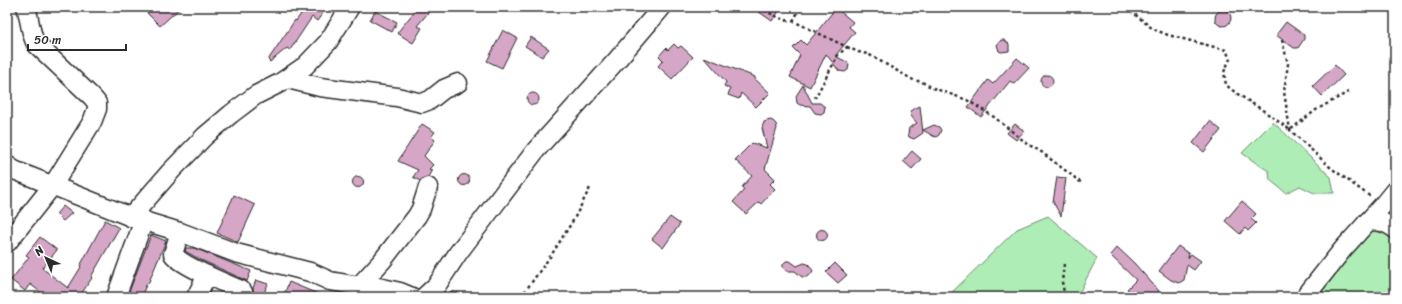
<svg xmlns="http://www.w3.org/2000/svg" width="1402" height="304" font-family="Sriracha,sans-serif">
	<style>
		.green { fill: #aeedb5; stroke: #6c8c70 }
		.building { fill: #d6a6c6; stroke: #2b2b2b }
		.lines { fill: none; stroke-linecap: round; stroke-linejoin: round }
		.minor-casing { stroke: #2b2b2b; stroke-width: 21 }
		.path { stroke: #2b2b2b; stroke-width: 2.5; stroke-dasharray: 3 3; stroke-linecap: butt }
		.minor { stroke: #fff; stroke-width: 18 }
	</style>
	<rect width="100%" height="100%" fill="#fff"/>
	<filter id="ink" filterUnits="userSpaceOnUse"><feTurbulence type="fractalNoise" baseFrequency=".025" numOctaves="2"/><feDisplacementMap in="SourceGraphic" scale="8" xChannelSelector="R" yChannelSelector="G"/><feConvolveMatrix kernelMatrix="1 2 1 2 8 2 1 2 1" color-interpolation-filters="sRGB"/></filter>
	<g filter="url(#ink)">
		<!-- green -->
		<g class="green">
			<path d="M1273,122L1331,177L1334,193H1314L1300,186L1286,193L1270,180L1269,171L1259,165L1242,153Z"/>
			<path d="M1048,216L1097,258L1077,297H947L1017,229Z"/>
			<path d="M1362,227L1395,237V297H1314Z"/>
		</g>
		<!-- building -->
		<g class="building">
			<path d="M141,7H181L160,26Z"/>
			<path d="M298,7H319L318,9L323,13L317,21L312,17L290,50L287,48L270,62L268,60L295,20L296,21L303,11Z"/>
			<path d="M418,7H433L417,26L422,28L413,43L397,33Z"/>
			<path d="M752,7H782L772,21Z"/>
			<path d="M836,8L853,22L849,27L855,32L835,56L847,62L849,64L848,70L845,72L839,71L826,54L810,87L790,77L800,55L793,48L801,40L806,45Z"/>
			<circle cx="1223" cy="18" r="8"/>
			<path d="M375,11L397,22L392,32L370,20Z"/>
			<path d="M1286,22L1304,35V39L1298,48H1294L1276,35Z"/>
			<path d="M503,30L517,38L502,68L487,61Z"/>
			<path d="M531,37L549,49L542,57L525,46Z"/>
			<path d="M1001,40H1004L1009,44V51L1001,52L999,51L997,45Z"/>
			<path d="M674,44L678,48L681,46L693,57L672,79L658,66L663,60L659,56L666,48L668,50Z"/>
			<path d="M704,57L755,77V79L770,93L756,107L741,93L739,99L728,95L730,89L724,86L726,82Z"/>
			<path d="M1017,58L1029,68L1014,84L1010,81L981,117L968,107L988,80L993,84Z"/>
			<path d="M1335,65L1344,75L1322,96L1313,86Z"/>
			<circle cx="1047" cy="81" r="6"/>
			<path d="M803,85L812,103H820L825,107L824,112L821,114L815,113L810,106L800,105L797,103L796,96Z"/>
			<circle cx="533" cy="99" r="6"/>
			<path d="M920,106L923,133L914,139L909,137L908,134L909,128L917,123L911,116L910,111Z"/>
			<path d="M770,120L773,121L776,124L777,128L765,169L775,179L770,184L775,189L761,204L759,202L746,214L733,202L744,190L742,187L752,176L735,160L752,143L767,148L762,128L764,122Z"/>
			<path d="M1210,121L1221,130L1204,152L1193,143Z"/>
			<path d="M422,124L435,132L431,137L435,140L424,156L433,165L429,169L432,170L428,177L420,181L413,177L418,170L398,161Z"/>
			<path d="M1015,124L1024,131L1016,140L1007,133Z"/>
			<path d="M934,125L939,127L941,130L939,135L936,137L933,136L923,130Z"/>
			<path d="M912,151L921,159L912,169L903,161Z"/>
			<circle cx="464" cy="180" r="5.5"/>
			<circle cx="358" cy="182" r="5.5"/>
			<path d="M1057,177L1066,178L1061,216L1053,202Z"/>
			<path d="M234,195L255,205L238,242L217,233Z"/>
			<path d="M1242,201L1256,214L1251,219L1256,223L1248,231L1245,228L1240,234L1225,221Z"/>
			<path d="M63,206L72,213L63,221L56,214Z"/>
			<path d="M670,217L680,224L663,248L652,239Z"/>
			<path d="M105,220L119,228L91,277L92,278L79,297H47L30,284L25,291L11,280L29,257L26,255L40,237L57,250L42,268L68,288L81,267L80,266Z"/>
			<circle cx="822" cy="235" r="5.5"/>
			<path d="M151,235L166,241L148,284L147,283L141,297H127Z"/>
			<path d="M1178,246L1189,254L1188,258L1191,254L1201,261L1194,270L1187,265L1184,280L1179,283L1171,280L1159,271Z"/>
			<path d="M1117,247L1134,263L1159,291L1155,295L1156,297H1136L1127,289L1136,280L1110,255Z"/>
			<path d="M186,248H194L251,271L247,281L199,259L185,251Z"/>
			<path d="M786,261H790L797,266L804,263L808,264L810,266L813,271L809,276L806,277H802L795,271H786L783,268V264Z"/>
			<path d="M835,263L847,275L838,283L826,272Z"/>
			<path d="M256,280L268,284L262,297H254L253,288Z"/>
			<path d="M289,282L325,297H283Z"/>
		</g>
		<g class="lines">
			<defs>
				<g id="minor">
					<path d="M288,79L320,87L397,97L422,103L430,100L444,89L458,83"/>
					<path d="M7,165L14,170L131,217L180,232L236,253L310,272L330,281L359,286L378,287L400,292L412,297"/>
					<path d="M131,217L171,171L205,136L231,114L256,95L280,83L305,66L328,42L350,7"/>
					<path d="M1367,222C1378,220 1386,222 1395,229"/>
					<path d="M180,232L173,254C180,265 227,284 241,290L243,292L244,297"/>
					<path d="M7,243L53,185L92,122L97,109V103L92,97L36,44C30,33 30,19 26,7"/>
					<path d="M359,286L382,261L417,216L421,209L428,187"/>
					<path d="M116,297L144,220"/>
					<path d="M196,297L207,275"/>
					<path d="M424,297L437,285L458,253L536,150L616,61L662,7"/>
					<path d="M1305,297L1343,249L1382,206L1395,190"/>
				</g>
			</defs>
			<!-- minor casing -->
			<use href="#minor" class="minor-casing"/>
			<!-- path -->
			<g class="path">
				<path d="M759,7C770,13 780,20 793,21L847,47L838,55L815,98"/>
				<path d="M1126,7L1153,29L1168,35L1226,50L1230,59L1224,72L1226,85L1236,93L1261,109L1290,130L1316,110L1350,91"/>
				<path d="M793,21L801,7"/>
				<path d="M1282,40L1288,64L1284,92L1290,130L1331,168L1371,197"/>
				<path d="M847,47L858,52L868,54L915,81H920L933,88L967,100L994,117L1029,145L1040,151L1083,184"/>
				<path d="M1064,264L1062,282L1065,297"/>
				<path d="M450,292L476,297"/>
				<path d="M521,297L552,254L574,219L591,186"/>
			</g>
			<!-- minor -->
			<use href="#minor" class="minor"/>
		</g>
	</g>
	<!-- margin -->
	<rect width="1402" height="304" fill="none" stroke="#fff" stroke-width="24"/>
	<rect x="12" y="12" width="1378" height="280" fill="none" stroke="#2b2b2b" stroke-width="1.5" filter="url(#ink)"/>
	<!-- north arrow -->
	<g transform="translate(46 258) rotate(316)" stroke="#ffffff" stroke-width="3" paint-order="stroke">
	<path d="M0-3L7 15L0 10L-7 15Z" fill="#2b2b2b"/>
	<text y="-6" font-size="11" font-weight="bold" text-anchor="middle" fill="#2b2b2b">N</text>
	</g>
	<!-- scale -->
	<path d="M28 44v6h98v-6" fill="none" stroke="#2b2b2b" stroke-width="2"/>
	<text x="34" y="44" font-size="12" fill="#2b2b2b" stroke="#ffffff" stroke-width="3" paint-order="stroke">50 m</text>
</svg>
